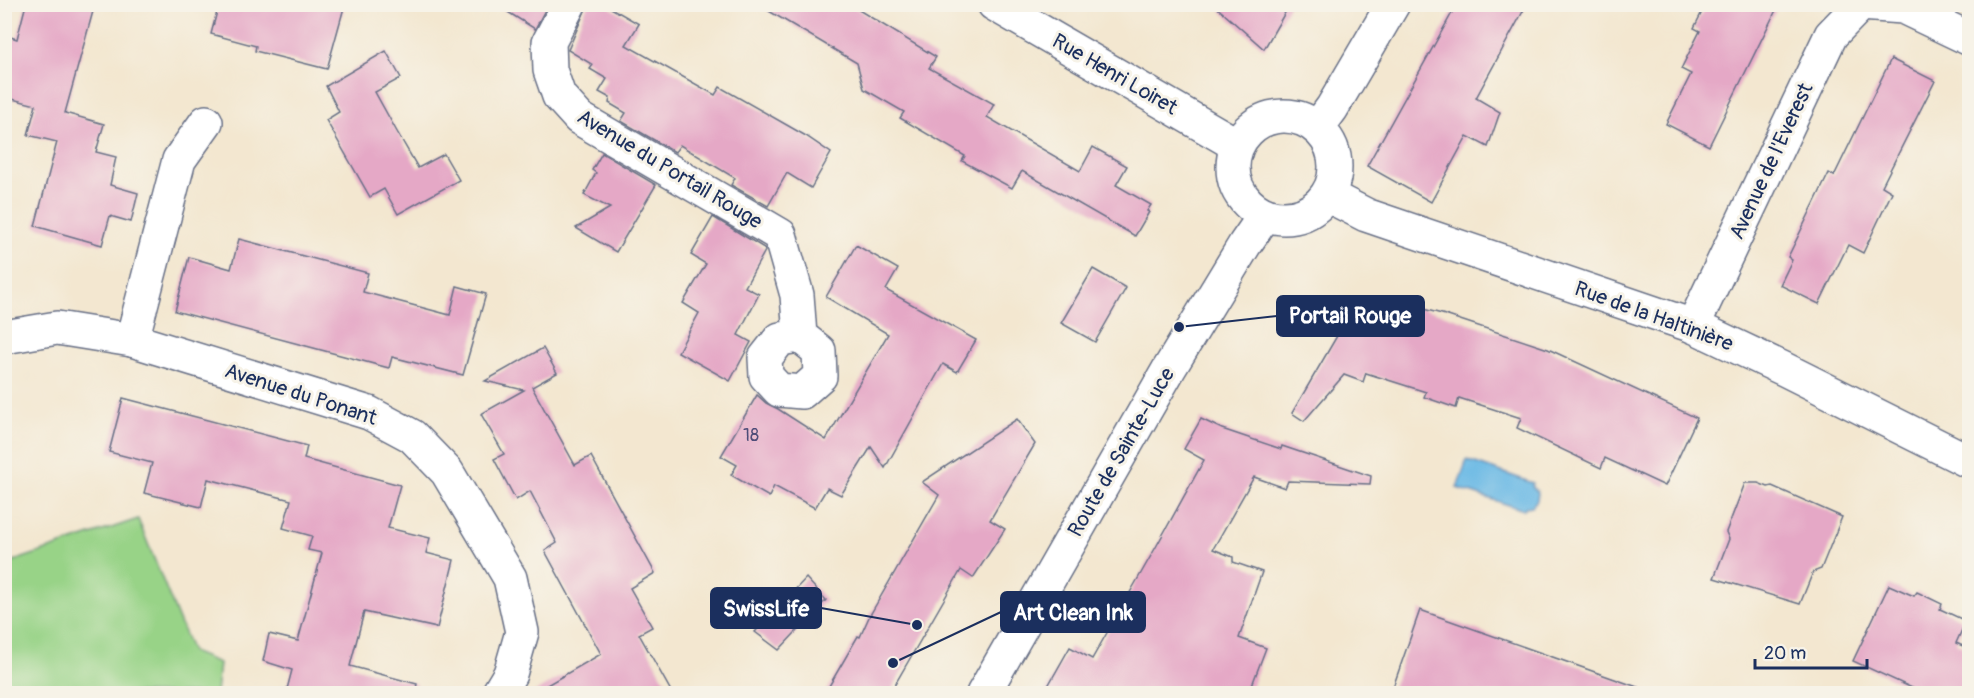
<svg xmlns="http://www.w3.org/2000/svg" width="1974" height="698" font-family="Pangolin,sans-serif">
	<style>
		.green { fill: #98d387; stroke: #5a8172; stroke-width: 1.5 }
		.water { fill: #6bb9e5; stroke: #4374a2; stroke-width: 1.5 }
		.building { fill: #e5a8c6 }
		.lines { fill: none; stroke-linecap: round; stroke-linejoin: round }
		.minor-casing { stroke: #676f86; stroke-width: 36 }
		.tertiary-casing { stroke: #676f86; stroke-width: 36 }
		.minor { stroke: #fff; stroke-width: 33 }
		.tertiary { stroke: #fff; stroke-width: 33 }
		.labels { text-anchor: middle; stroke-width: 6; stroke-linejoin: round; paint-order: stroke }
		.number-label { font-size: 18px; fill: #4e4d78 }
		.street-label { font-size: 21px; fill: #1b2f5e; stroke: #f7f3e8 }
		.leader { fill: none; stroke: #1b2f5e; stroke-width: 2 }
		.callout-dot { fill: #1b2f5e; stroke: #f7f3e8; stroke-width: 2 }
		.callout { fill: #1b2f5e; stroke: #1b2f5e; stroke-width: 2 }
		.callout-label { font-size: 22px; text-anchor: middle; font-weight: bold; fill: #fff }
	</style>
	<rect width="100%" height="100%" fill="#f7f3e8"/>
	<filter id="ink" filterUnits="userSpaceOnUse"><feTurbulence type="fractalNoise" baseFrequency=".0167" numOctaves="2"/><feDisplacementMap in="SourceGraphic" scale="12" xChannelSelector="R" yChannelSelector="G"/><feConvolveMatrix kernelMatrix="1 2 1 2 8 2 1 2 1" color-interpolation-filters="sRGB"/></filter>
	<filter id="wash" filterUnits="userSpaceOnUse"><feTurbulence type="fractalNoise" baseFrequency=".008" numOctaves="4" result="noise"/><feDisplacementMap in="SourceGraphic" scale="24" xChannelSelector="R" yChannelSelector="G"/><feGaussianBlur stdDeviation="1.35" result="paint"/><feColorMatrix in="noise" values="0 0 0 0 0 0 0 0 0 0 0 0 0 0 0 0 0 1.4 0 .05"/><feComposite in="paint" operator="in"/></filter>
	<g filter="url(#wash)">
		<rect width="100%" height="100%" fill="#f3e7d0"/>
		<!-- green -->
		<path class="green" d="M138,519L192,652L219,663L216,693H5V564Z"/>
		<!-- water -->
		<path class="water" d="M1467,460L1533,483L1532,486L1538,492L1537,500L1532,506L1525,507L1524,510L1457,488Z"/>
		<g id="blocks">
			<!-- building -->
			<g class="building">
				<path d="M26,4H95L65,113L104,124L96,152L116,157L110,185L138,193L131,222L110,216L102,245L35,226L57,142L28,135L36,105L4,97V35L17,39Z"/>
				<path d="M219,4H345L327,69L255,51L256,46L211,34Z"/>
				<path d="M495,4H548L535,29Z"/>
				<path d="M588,4H604L639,24L626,45L715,95L720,87L806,136L831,153L811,188L787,173L768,206L731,185L735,178L680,145L675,152L621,121L626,113L609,103L610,98L599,92L607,79L590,69L593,65L568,50Z"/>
				<path d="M757,4H849L936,57L929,68L994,104L987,117L1080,171L1093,147L1127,166L1116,185L1151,205L1147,211L1149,212L1135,236L1022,171L1012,188L962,161L965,156L900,118L904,112L864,89L857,63Z"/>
				<path d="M1213,4H1290L1264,49Z"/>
				<path d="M1457,4H1527L1476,98L1500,112L1488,147L1467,136L1431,202L1367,166Z"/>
				<path d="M1706,4H1779L1709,146L1666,124L1691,74L1681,69L1700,31L1694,28Z"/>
				<path d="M386,51L401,78L375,92L396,130L418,168L444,154L459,180L398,214L384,189L370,197L326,120L339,112L326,86Z"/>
				<path d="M1891,59L1935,81L1882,186L1892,192L1863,253L1848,245L1819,304L1780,285L1792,260L1788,257L1829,173L1834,176Z"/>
				<path d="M602,153L656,185L616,252L576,228L610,208L584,195L596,173L592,170Z"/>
				<path d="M713,217L764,248L765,251L745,287L759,294L738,335L751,342L730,381L678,352L699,313L683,303L706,264L691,255Z"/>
				<path d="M239,239L368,273L363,292L450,315L457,286L486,294L463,375L392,357L389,368L175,311L189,257L231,269Z"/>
				<path d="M856,245L898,269L886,290L976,340L957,372L943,364L885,468L871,447L841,495L827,488L815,508L774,486L769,497L731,475L737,465L721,456L757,395L766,403L778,409L826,440L888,334L826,297Z"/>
				<path d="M1093,269L1126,288L1095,342L1061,323Z"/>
				<path d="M1382,298L1442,314L1548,349L1697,418L1665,486L1605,458L1601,468L1517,428L1521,418L1459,398L1456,408L1424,397L1426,392L1366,373L1363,382L1344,375L1304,421L1292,413L1355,305L1370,310Z"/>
				<path d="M543,348L557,373L532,387L575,465L591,456L655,573L630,588L652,627L639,634L672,693H533L601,654L545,551L557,543L530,491L516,500L494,459L504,454L481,414L524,390L485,381Z"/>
				<path d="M123,398L307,446L304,459L400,485L388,528L430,538L426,553L454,560L437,628L364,612L350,666L417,684L415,693H286L292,670L263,661L269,634L298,641L322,553L308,550L312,536L283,528L291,500L208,479L201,507L144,493L152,463L109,452Z"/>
				<path d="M1017,419L1035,444L990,520L1005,529L973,578L961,570L890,693H825L858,636L860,637L869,617L939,495L922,482Z"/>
				<path d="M1201,419L1222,429L1281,449L1282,446L1371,476L1370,484L1288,481L1285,488L1254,477L1213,549L1233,557V562L1262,572L1239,638L1266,648L1249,693H1044L1070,647L1092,659L1156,547L1204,460L1184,449Z"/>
				<path d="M1745,483H1758L1768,487L1772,486L1842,517L1821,569L1813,572L1800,604L1714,578L1729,539L1726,532Z"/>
				<path d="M806,578L826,600L779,650L755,632Z"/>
				<path d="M1889,585L1914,596L1917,592L1942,604L1940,609L1966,621L1956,643L1970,649V693H1923L1853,661Z"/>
				<path d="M1420,610L1643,689L1642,693H1391Z"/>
			</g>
		</g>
	</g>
	<g filter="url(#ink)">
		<use href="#blocks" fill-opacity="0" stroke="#676f86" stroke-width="1.5"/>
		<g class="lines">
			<defs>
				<g id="minor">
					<path d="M569,4L549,42L550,70L559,96L579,118L780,235L797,295L800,336L819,351L820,376L802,392L779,390L766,376L765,358L780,339L800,336"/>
					<path d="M994,4L1237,145"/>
					<path d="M1860,4L1903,7L1970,39"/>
					<path d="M1327,195L1366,215L1693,326L1784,369L1970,462"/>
					<path d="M1693,326L1831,35L1860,5"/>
					<path d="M4,337L57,328L132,340L369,413L412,436L447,472L510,578L522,632L510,674L498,694"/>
					<path d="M132,340L179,160L206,122"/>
				</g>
				<g id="tertiary">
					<circle cx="1284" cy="167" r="51"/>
					<path d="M1318,127L1332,108L1393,4"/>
					<path d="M983,694L1169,369L1245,244L1265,215"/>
				</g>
			</defs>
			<!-- minor casing -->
			<use href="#minor" class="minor-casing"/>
			<!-- tertiary casing -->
			<use href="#tertiary" class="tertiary-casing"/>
			<!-- minor -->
			<use href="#minor" class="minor"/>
			<!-- tertiary -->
			<use href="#tertiary" class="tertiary"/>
		</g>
	</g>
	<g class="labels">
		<!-- number labels -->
		<g class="number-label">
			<text x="751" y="441">18</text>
		</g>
		<!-- street labels -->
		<g class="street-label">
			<text transform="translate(1115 74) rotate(30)" y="7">Rue Henri Loiret</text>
			<text transform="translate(1771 161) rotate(-65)" y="7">Avenue de l'Everest</text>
			<text transform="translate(670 169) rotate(31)" y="7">Avenue du Portail Rouge</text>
			<text transform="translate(1654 316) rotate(20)" y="7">Rue de la Haltinière</text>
			<text transform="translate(301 394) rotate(18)" y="7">Avenue du Ponant</text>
			<text transform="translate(1121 452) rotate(-60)" y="7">Route de Sainte-Luce</text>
		</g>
	</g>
	<!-- callouts -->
	<path class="leader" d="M1179 327L1277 316M917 625L821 608M893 663L1001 612"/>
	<g class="callout-dot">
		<circle cx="1179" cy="327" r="6"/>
		<circle cx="917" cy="625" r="6"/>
		<circle cx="893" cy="663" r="6"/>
	</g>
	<g class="callout">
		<rect x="1277" y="296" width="147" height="40" rx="6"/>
		<rect x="711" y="588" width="110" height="40" rx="6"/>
		<rect x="1001" y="592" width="144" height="40" rx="6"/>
	</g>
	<g class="callout-label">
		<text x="1350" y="323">Portail Rouge</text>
		<text x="766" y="616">SwissLife</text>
		<text x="1073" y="620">Art Clean Ink</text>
	</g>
	<!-- margin -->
	<rect width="1974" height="698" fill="none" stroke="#f7f3e8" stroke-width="24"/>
	<!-- scale -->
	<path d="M1755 659v9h112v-9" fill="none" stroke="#1b2f5e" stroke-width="3"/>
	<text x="1764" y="659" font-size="18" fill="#1b2f5e" stroke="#f7f3e8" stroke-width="4.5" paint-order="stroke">20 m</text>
</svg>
